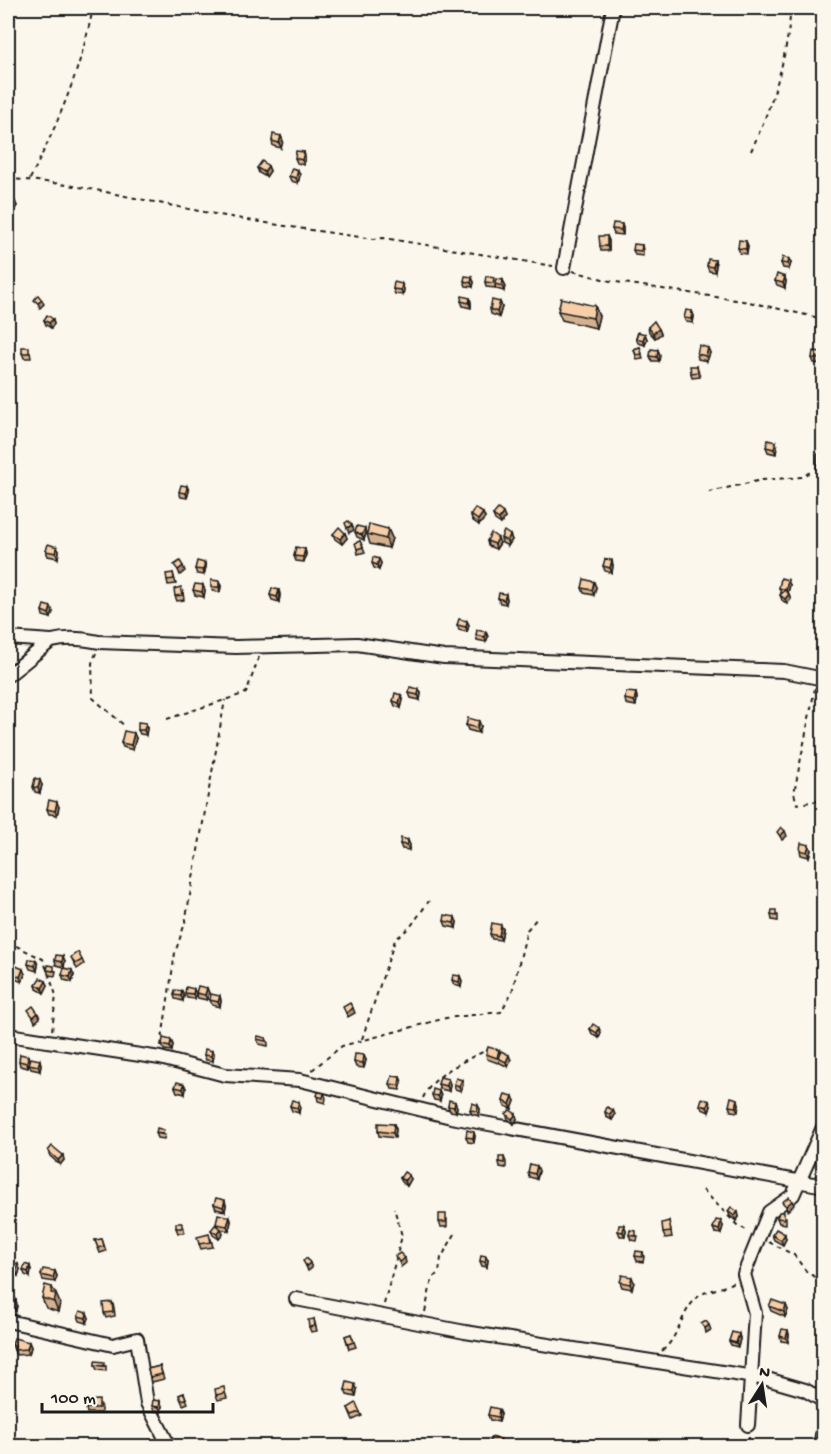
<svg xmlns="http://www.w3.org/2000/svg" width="831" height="1454" font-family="'Gochi Hand',sans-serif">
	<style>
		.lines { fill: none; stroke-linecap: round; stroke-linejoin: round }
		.minor-casing { stroke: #1c1c1c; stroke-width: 16 }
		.path { stroke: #1c1c1c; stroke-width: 2; stroke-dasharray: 4.5 4.5; stroke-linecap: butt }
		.minor { stroke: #fbf7ec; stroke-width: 12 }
		.wall { fill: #d4b18f; stroke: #1c1c1c; stroke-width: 1.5 }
		.shaded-wall { fill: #ad9074; stroke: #1c1c1c; stroke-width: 1.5 }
		.building { fill: #f7cea6; stroke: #1c1c1c; stroke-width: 1.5 }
	</style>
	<rect width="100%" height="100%" fill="#fbf7ec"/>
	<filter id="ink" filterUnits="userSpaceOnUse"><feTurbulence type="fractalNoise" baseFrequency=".0167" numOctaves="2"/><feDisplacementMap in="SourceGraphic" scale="12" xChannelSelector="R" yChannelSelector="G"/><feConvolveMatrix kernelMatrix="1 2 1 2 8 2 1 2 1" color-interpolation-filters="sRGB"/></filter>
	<g filter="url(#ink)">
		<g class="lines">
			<defs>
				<g id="minor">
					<path d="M564,268L613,8"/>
					<path d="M824,458V472"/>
					<path d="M8,638L51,641"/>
					<path d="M8,675C17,669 47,643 52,641C67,637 85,639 99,642L236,647L357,644L444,657L784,671L824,679"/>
					<path d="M8,1035L160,1058L225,1075L300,1080L451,1117L824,1186"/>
					<path d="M296,1299L465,1332L767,1379L805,1390L822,1400L824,1408"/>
					<path d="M8,1321L113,1345L137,1339L147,1403L169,1446"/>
					<path d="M748,1425L755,1313L744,1274L769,1212L793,1195L824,1125"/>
					<path d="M820,1446L824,1425"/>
				</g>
			</defs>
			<!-- minor casing -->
			<use href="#minor" class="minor-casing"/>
			<!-- path -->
			<g class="path">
				<path d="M751,151C770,110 786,63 790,17L783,8"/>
				<path d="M8,179C66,181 126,197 184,208C247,221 310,230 374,239L384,238L553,266"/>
				<path d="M30,179C59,121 80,72 93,8"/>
				<path d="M573,271L610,281L749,302L824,319"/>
				<path d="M709,492L762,480L802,477L812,471"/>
				<path d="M96,653L92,663L93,698L126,727"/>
				<path d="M815,688L794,793L797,804L824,800"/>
				<path d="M167,719L246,693L259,657"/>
				<path d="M8,942L43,959L56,995L52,1031"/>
				<path d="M362,1039L395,940L411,926L429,901"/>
				<path d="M161,1046L175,953L185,923L225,700"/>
				<path d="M312,1070L342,1046L446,1018L501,1012L512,992L527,930L538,917"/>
				<path d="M423,1098C434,1073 466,1060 489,1049"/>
				<path d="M703,1190L737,1225L748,1231"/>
				<path d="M769,1242L794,1255L806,1271L819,1280L824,1279"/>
				<path d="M384,1304L402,1236L394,1208"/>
				<path d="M425,1312L432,1279L439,1272L441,1258L455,1234"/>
				<path d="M662,1351C679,1338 681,1310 699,1296C706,1290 723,1289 733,1282"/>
				<path d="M749,1437V1446"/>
			</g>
			<!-- minor -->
			<use href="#minor" class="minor"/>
		</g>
		<!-- wall -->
		<g class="wall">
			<path d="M281,136L283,141L281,148L273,146L272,141Z"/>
			<path d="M304,152L305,157L304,165L297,163L295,158Z"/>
			<path d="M268,166L270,171L266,177L259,173L257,168Z"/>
			<path d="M298,170L300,175L298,183L291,181L289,176Z"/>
			<path d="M8,200L17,206L14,210L8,207Z"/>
			<path d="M623,228V235L614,234L612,229Z"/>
			<path d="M607,236L609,241V251H601L600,246Z"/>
			<path d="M746,241L748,246L747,254L740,253L738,248Z"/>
			<path d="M642,245L643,250V256L635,255L633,250Z"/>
			<path d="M715,260L716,265L715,272L709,271L707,266Z"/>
			<path d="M781,263H791L789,269L783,268Z"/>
			<path d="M503,280L505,285L504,291L496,289L495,285V288L486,287L485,282Z"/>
			<path d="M464,281L474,282L473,287L466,286Z"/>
			<path d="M775,281H786L785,288L777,285Z"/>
			<path d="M393,289H404L403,295L395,294Z"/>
			<path d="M470,298L471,303V308L463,306L461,301Z"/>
			<path d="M500,302L502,307L499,317L491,314L490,309Z"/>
			<path d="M595,306L599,316L596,328L562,320L558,311Z"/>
			<path d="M692,311L694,316L693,323L686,322L684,318Z"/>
			<path d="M44,320L54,324L51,328L46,325Z"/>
			<path d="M648,327L659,329L661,334L655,338L649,332Z"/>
			<path d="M645,334L647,339L645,345L638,343L636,338Z"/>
			<path d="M640,347L643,359L637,360L634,349Z"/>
			<path d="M708,348L710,353L707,361L698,359L697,354Z"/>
			<path d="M658,350L660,355L659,361H652L650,356Z"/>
			<path d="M30,352L31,358H24L22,353Z"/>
			<path d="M823,352V364L814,363L812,358Z"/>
			<path d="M697,366L700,377L692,378L691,373Z"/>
			<path d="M777,446L776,454L768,452L766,447Z"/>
			<path d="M187,486L189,491L187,498L181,497L179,492Z"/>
			<path d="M483,513L485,518L479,525L472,520L471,515Z"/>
			<path d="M493,515L505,518L501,524L495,520Z"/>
			<path d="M388,529L392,538L389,548L370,544L367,534Z"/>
			<path d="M355,532L366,533L364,540L357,537Z"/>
			<path d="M345,533L347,538L342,544L335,539L333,534Z"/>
			<path d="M510,535L512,540L508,546L502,543L501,538Z"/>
			<path d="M360,541L365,552L358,554L357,549Z"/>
			<path d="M487,541L500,543L496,549L488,546Z"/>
			<path d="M305,549L306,554L304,562L296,561L294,556Z"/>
			<path d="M46,551H59L58,558L48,556Z"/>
			<path d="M379,559L381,563L379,570L374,568L372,563Z"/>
			<path d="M613,565L612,573L605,571L603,566Z"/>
			<path d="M206,567L204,575L197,574L195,569Z"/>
			<path d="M173,573L176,584L168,585L167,580Z"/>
			<path d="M219,581L221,586L220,592L213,591L211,587Z"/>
			<path d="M790,585L788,593L791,599L787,604L782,600L780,595L782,593H781L779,588Z"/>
			<path d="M596,587L594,595L584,593L582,588Z"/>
			<path d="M193,590H205L204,597L195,595Z"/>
			<path d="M279,590L280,595L279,602L272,600L270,595Z"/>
			<path d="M183,592L184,600L177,601L175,596Z"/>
			<path d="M498,598L507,599L506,604L500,603Z"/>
			<path d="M51,607L53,612L51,618L43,616L42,611Z"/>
			<path d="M467,621L469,625L467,632L459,630L457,625Z"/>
			<path d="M486,632L488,637L486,642L477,640L476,635Z"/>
			<path d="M409,693H421L420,700L411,698Z"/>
			<path d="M636,693L637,698L636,706L626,704L625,699Z"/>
			<path d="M401,695L403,700L401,708L395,706L393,701Z"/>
			<path d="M466,725L481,726L479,733L468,730Z"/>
			<path d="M147,728L146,735L140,734L138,730Z"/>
			<path d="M136,738L133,750L123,747L121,743Z"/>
			<path d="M42,785L40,793L35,792L33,787Z"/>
			<path d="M59,807L57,815L49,814L47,809Z"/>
			<path d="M400,844L410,845L409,850L402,849Z"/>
			<path d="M800,850H811L809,857L801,855Z"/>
			<path d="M824,909V921H820L818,916Z"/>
			<path d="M771,915H778V921L772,920Z"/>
			<path d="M444,921L457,922L456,928L446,926Z"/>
			<path d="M503,929L501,940L492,939L490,934Z"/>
			<path d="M71,957L82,960L84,964L77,969Z"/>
			<path d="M36,960L38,965L37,971L30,969L28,964Z"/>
			<path d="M55,960L65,961L64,967L56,965Z"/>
			<path d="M47,970L56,971L55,976L49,975Z"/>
			<path d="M13,974H25L22,982L15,979Z"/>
			<path d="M62,975H74L72,982L64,980Z"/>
			<path d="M460,976L462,981L461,987L454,985L452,980Z"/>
			<path d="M46,981L48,985L44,993L37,989L36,984Z"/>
			<path d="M207,988L209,993L207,1000L198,998L196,993Z"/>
			<path d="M182,991L184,996L183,1001L175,999L174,995Z"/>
			<path d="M185,993L196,994L195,999L187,998Z"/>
			<path d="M220,996L221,1001L220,1007L212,1005L210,1000Z"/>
			<path d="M590,1029L601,1033L599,1038L592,1034Z"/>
			<path d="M266,1038L268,1043V1046L259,1044L257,1039Z"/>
			<path d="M171,1040L173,1045L172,1051L164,1050L162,1045Z"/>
			<path d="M499,1050L500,1053L511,1060L508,1067L500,1063L499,1061L498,1063L487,1059L486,1054Z"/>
			<path d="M212,1051L214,1055L213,1061L206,1060L204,1055Z"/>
			<path d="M28,1056L30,1061L40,1060L41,1065L40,1071L31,1069L29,1064L28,1068L20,1066L19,1061Z"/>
			<path d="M366,1060L364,1068L356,1067L354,1062Z"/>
			<path d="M400,1077L402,1082L400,1090L392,1089L390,1084Z"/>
			<path d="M448,1079L450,1084L449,1091L440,1089L438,1084Z"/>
			<path d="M184,1084L186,1088L185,1094L177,1092L175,1087Z"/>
			<path d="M454,1084L463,1085L461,1091L455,1089Z"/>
			<path d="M439,1091L441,1096L440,1101L434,1100L432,1095Z"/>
			<path d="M324,1093L326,1098L325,1103L318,1101L317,1096Z"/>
			<path d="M503,1101H515L512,1109L505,1106Z"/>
			<path d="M709,1101L711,1106L709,1112L702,1109L700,1105Z"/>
			<path d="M455,1102L457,1107L456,1112L450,1111L448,1106Z"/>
			<path d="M739,1104L738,1112L731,1111L729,1106Z"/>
			<path d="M290,1106H300L299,1113L292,1111Z"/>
			<path d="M480,1109L479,1116L472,1114L470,1110Z"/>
			<path d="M613,1110L615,1115L612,1120L606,1117L605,1112Z"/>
			<path d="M506,1114L517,1119L514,1124L508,1119Z"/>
			<path d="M394,1124L396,1129L395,1138L379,1136L378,1131Z"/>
			<path d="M156,1133L165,1135L164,1139L158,1138Z"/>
			<path d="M475,1136L474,1143L468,1142L466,1137Z"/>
			<path d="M48,1151L64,1160L60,1165L50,1156Z"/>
			<path d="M504,1157L506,1162V1168L500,1167L499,1162Z"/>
			<path d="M537,1166L539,1171L537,1179L529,1177L528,1172Z"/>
			<path d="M400,1178L411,1179L407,1186L402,1182Z"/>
			<path d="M214,1204L226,1205L225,1211L216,1209Z"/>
			<path d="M728,1211L738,1212L739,1217L736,1221L730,1216Z"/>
			<path d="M230,1217L231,1221L229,1231L220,1229L223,1234L219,1239L213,1235L211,1230L218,1227L216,1224Z"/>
			<path d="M786,1217V1224L779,1223L777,1218Z"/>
			<path d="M447,1219V1227H441L439,1222Z"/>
			<path d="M669,1221L672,1237L665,1238L663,1233Z"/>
			<path d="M182,1223L184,1228V1233H178L176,1228Z"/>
			<path d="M624,1225L626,1230L625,1236H620L618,1231Z"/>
			<path d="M723,1226L721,1234L715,1233L713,1228Z"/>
			<path d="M629,1235L638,1236L637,1241L631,1240Z"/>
			<path d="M772,1235L786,1239L783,1245L774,1240Z"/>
			<path d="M102,1239L106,1251L100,1253L95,1240Z"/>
			<path d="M211,1239L213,1247L201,1249L199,1244Z"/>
			<path d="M643,1252L644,1257L643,1262L637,1261L635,1256Z"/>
			<path d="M488,1260L487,1267L482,1266L480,1261Z"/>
			<path d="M30,1266L31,1270L30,1277L25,1275L23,1270Z"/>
			<path d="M20,1269L18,1276L11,1275L9,1270Z"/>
			<path d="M55,1271L57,1276L55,1282L43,1280L41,1275Z"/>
			<path d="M620,1282H634L632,1289L622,1287Z"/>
			<path d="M52,1287L60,1303L58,1312L46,1308L42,1298Z"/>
			<path d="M8,1298L16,1300L17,1305L16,1311L8,1309Z"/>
			<path d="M112,1302L114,1307L115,1316L106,1318L104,1313Z"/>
			<path d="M786,1305L788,1310L785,1317L771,1311L769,1306Z"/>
			<path d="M87,1313L89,1318L87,1323L80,1321L78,1316Z"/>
			<path d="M314,1319L317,1331L311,1332L309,1327Z"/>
			<path d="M788,1330L789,1335L788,1342L781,1341L780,1336Z"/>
			<path d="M351,1334L356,1347L349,1349L345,1336Z"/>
			<path d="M739,1334L740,1339L738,1347L731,1345L729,1341Z"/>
			<path d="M29,1342L31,1347L29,1354L16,1355L12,1345Z"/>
			<path d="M95,1365L106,1366V1371L97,1370Z"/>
			<path d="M160,1366L164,1379L152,1382L148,1369Z"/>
			<path d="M357,1389L356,1397L347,1395L345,1390Z"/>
			<path d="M225,1392L227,1398L218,1400L216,1395Z"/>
			<path d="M184,1393L188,1403L183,1405L179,1395Z"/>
			<path d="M160,1401L162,1406L161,1412L154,1411L152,1406Z"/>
			<path d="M101,1405V1413H87L86,1408Z"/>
			<path d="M348,1408L360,1412L362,1416L353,1420Z"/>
			<path d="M501,1414L499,1422L490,1420L488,1415Z"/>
		</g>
		<!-- shaded-wall -->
		<g class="shaded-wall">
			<path d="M281,136L283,141L281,148L279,143Z"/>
			<path d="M304,152L305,157L304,165L302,160Z"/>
			<path d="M268,166L270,171L266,177L264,172Z"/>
			<path d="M298,170L300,175L298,183L296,178Z"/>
			<path d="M15,201L17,206L14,210L13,205Z"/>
			<path d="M622,224L623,228V235L621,230Z"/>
			<path d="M607,236L609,241V251L607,246Z"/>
			<path d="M746,241L748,246L747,254L746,249Z"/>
			<path d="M789,259L791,263L789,269L788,264Z"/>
			<path d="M715,260L716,265L715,272L713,267Z"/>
			<path d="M472,277L474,282L473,287L471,283Z"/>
			<path d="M785,277L786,281L785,288L783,283Z"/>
			<path d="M503,280L505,285L504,291L502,286Z"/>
			<path d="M402,284L404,289L403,295L401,290Z"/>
			<path d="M470,298L471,303V308L469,303Z"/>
			<path d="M42,300L44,304L40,308L38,303Z"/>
			<path d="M500,302L502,307L499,317L497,312Z"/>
			<path d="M595,306L599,316L596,328L593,318Z"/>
			<path d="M692,311L694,316L693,323L691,319Z"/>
			<path d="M53,319L54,324L51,328L49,323Z"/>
			<path d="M659,329L661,334L655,338L653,333Z"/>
			<path d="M645,334L647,339L645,345L643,340Z"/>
			<path d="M708,348L710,353L707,361L706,356Z"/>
			<path d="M658,350L660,355L659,361L657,357Z"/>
			<path d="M776,442L777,446L776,454L774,449Z"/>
			<path d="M187,486L189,491L187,498L186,493Z"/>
			<path d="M483,513L485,518L479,525L478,520Z"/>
			<path d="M503,513L505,518L501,524L499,519Z"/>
			<path d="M352,525L354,530L349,533L347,528Z"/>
			<path d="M365,528L366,533L364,540L362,535Z"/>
			<path d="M388,529L392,538L389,548L386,539Z"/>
			<path d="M345,533L347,538L342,544L340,539Z"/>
			<path d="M510,535L512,540L508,546L507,541Z"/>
			<path d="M498,538L500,543L496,549L495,544Z"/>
			<path d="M57,547L59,551L58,558L56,553Z"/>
			<path d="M305,549L306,554L304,562L303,557Z"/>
			<path d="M379,559L381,563L379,570L377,565Z"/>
			<path d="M612,560L613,565L612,573L610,568Z"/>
			<path d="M205,563L206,567L204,575L203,570Z"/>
			<path d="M183,566L185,571L180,575L178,570Z"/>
			<path d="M788,580L790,585L787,595L786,590Z"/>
			<path d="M219,581L221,586L220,592L219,587Z"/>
			<path d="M594,582L596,587L594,595L592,590Z"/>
			<path d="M203,585L205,590L204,597L202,592Z"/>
			<path d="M279,590L280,595L279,602L277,597Z"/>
			<path d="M506,594L507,599L506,604L504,600Z"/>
			<path d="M789,594L791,599L787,604L785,599Z"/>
			<path d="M51,607L53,612L51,618L49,614Z"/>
			<path d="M467,621L469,625L467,632L466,627Z"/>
			<path d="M486,632L488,637L486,642L485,637Z"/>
			<path d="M419,689L421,693L420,700L418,695Z"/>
			<path d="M636,693L637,698L636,706L634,701Z"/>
			<path d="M401,695L403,700L401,708L399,703Z"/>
			<path d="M479,721L481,726L479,733L477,728Z"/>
			<path d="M146,723L147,728L146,735L144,730Z"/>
			<path d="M134,733L136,738L133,750L131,745Z"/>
			<path d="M40,780L42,785L40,793L38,788Z"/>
			<path d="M57,802L59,807L57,815L55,811Z"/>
			<path d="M785,831L787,836L782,840L780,836Z"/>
			<path d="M408,840L410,845L409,850L407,845Z"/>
			<path d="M809,845L811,850L809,857L807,852Z"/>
			<path d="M455,917L457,922L456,928L454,923Z"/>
			<path d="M501,925L503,929L501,940L499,936Z"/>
			<path d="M63,956L65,961L64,967L62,962Z"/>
			<path d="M36,960L38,965L37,971L35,966Z"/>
			<path d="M23,969L25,974L22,982L20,977Z"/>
			<path d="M72,970L74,975L72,982L70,977Z"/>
			<path d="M460,976L462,981L461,987L459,982Z"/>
			<path d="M46,981L48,985L44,993L42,988Z"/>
			<path d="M207,988L209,993L207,1000L205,995Z"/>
			<path d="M194,989L196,994L195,999L193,994Z"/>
			<path d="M182,991L184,996L183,1001L181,996Z"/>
			<path d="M220,996L221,1001L220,1007L218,1002Z"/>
			<path d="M353,1008L355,1013L348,1017L346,1013Z"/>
			<path d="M38,1013L40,1018L35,1022L33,1017Z"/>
			<path d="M599,1028L601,1033L599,1038L597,1033Z"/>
			<path d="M171,1040L173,1045L172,1051L170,1047Z"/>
			<path d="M212,1051L214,1055L213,1061L211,1056Z"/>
			<path d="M364,1055L366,1060L364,1068L363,1063Z"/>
			<path d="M509,1055L511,1060L508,1067L506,1062Z"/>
			<path d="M28,1056L30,1061L28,1068L27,1063Z"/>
			<path d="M40,1060L41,1065L40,1071L38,1066Z"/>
			<path d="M400,1077L402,1082L400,1090L399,1085Z"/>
			<path d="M448,1079L450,1084L449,1091L447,1086Z"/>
			<path d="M462,1080L463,1085L461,1091L459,1086Z"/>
			<path d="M184,1084L186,1088L185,1094L183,1089Z"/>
			<path d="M439,1091L441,1096L440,1101L438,1096Z"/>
			<path d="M513,1096L515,1101L512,1109L510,1104Z"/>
			<path d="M738,1099L739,1104L738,1112L736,1107Z"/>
			<path d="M709,1101L711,1106L709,1112L707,1107Z"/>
			<path d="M299,1102L300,1106L299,1113L297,1108Z"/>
			<path d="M455,1102L457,1107L456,1112L454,1107Z"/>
			<path d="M478,1105L480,1109L479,1116L477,1111Z"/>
			<path d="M613,1110L615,1115L612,1120L610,1115Z"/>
			<path d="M516,1114L517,1119L514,1124L512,1119Z"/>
			<path d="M394,1124L396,1129L395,1138L393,1133Z"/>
			<path d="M474,1132L475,1136L474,1143L473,1138Z"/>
			<path d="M63,1155L64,1160L60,1165L58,1160Z"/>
			<path d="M537,1166L539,1171L537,1179L535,1174Z"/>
			<path d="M409,1175L411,1179L407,1186L405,1181Z"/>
			<path d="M225,1200L226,1205L225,1211L223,1207Z"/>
			<path d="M792,1201L794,1205L787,1211L786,1206Z"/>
			<path d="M738,1212L739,1217L736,1221L734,1216Z"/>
			<path d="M230,1217L231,1221L229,1231L227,1226Z"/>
			<path d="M721,1221L723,1226L721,1234L719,1230Z"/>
			<path d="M624,1225L626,1230L625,1236L623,1232Z"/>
			<path d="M221,1229L223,1234L219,1239L217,1234Z"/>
			<path d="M785,1234L786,1239L783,1245L781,1240Z"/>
			<path d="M486,1256L488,1260L487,1267L485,1262Z"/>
			<path d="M405,1258L406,1263L401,1267L399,1262Z"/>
			<path d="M310,1263L312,1268L308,1271L306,1266Z"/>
			<path d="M18,1264L20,1269L18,1276L16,1271Z"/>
			<path d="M30,1266L31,1270L30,1277L28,1272Z"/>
			<path d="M55,1271L57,1276L55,1282L53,1278Z"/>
			<path d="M632,1277L634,1282L632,1289L630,1284Z"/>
			<path d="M56,1294L60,1303L58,1312L54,1302Z"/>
			<path d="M16,1300L17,1305L16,1311L14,1306Z"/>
			<path d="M786,1305L788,1310L785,1317L784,1312Z"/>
			<path d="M87,1313L89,1318L87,1323L86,1318Z"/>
			<path d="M709,1325L711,1330L706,1333L705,1328Z"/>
			<path d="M788,1330L789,1335L788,1342L786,1338Z"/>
			<path d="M739,1334L740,1339L738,1347L736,1343Z"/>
			<path d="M29,1342L31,1347L29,1354L27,1349Z"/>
			<path d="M355,1384L357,1389L356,1397L354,1392Z"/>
			<path d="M160,1401L162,1406L161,1412L159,1407Z"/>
			<path d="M499,1409L501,1414L499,1422L498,1417Z"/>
		</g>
		<!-- building -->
		<g class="building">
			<path d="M273,134L281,136L279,143L272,141Z"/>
			<path d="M296,151L304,152L302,160L295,158Z"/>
			<path d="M262,161L268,166L264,172L257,168Z"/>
			<path d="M292,168L298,170L296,178L289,176Z"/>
			<path d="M9,197L15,201L13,205L8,202Z"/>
			<path d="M613,223L622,224L621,230L612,229Z"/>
			<path d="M599,236H607V246H600Z"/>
			<path d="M739,240L746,241V249L738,248Z"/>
			<path d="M634,244L642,245L641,251L633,250Z"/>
			<path d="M783,257L789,259L788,264L781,263Z"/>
			<path d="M708,259L715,260L713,267L707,266Z"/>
			<path d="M777,274L785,277L783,283L775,281Z"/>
			<path d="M465,276L472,277L471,283L464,281Z"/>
			<path d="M486,276L494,278L493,283L485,282Z"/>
			<path d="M496,279L503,280L502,286L495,284Z"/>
			<path d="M394,282L402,284L401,290L393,289Z"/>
			<path d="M38,295L42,300L38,303L34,300Z"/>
			<path d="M462,296L470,298L469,303L461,301Z"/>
			<path d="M561,298L595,306L593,318L558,311Z"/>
			<path d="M492,300L500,302L497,312L490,309Z"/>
			<path d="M686,310L692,311L691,319L684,318Z"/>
			<path d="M47,315L53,319L49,323L44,320Z"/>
			<path d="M654,321L659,329L653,333L648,327Z"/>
			<path d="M638,332L645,334L643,340L636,338Z"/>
			<path d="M699,345L708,348L706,356L697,354Z"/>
			<rect x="22" y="347" width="7" height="6"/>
			<path d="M640,347L642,354L636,355L634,349Z"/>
			<path d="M651,349L658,350L657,357L650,356Z"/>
			<path d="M813,351L823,352L822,359L812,358Z"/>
			<path d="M690,366H697L698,372L691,373Z"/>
			<path d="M768,440L776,442L774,449L766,447Z"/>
			<path d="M181,485L187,486L186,493L179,492Z"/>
			<path d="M475,508L483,513L478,520L471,515Z"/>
			<path d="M498,509L503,513L499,519L493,515Z"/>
			<path d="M348,521L352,525L347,528L345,523Z"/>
			<path d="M369,524L388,529L386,539L367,534Z"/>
			<path d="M357,526L365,528L362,535L355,532Z"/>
			<path d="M339,527L345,533L340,539L333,534Z"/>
			<path d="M504,531L510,535L507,541L501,538Z"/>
			<path d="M491,533L498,538L495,544L487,541Z"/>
			<path d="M360,541L363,547L357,549L355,543Z"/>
			<path d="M48,544L57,547L56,553L46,551Z"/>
			<path d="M296,547L305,549L303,557L294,556Z"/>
			<path d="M373,557L379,559L377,565L372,563Z"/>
			<path d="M605,559L612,560L610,568L603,566Z"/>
			<path d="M180,561L183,566L178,570L174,565Z"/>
			<path d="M197,561L205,563L203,570L195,569Z"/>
			<path d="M173,573L174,579L167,580L166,574Z"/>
			<path d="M781,578L788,580L786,590L779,588Z"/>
			<path d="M584,579L594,582L592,590L582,588Z"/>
			<path d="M211,580L219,581V587H211Z"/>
			<path d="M195,584L203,585L202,592L193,590Z"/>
			<path d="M181,587L183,595L175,596L174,589Z"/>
			<path d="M272,588L279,590L277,597L270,595Z"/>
			<path d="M785,590L789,594L785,599L780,595Z"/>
			<path d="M499,593L506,594L504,600L498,598Z"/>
			<path d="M44,605L51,607L49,614L42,611Z"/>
			<path d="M459,619L467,621L466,627L457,625Z"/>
			<path d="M477,630L486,632L485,637L476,635Z"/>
			<path d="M410,687L419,689L418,695L409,693Z"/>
			<path d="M626,692L636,693L634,701L625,699Z"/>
			<path d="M395,693L401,695L399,703L393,701Z"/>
			<path d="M468,718L479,721L477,728L466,725Z"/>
			<path d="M138,722L146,723L144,730H138Z"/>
			<path d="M124,731L134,733L131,745L121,743Z"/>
			<path d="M35,778L40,780L38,788L33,787Z"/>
			<path d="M49,800L57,802L55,811L47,809Z"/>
			<path d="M781,827L785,831L780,836L777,832Z"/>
			<path d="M401,838L408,840L407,845L400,844Z"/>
			<path d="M801,843L809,845L807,852L800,850Z"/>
			<rect x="818" y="909" width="6" height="7"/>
			<path d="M772,910H776V916L771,915Z"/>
			<path d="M445,915L455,917L454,923L444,921Z"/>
			<path d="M492,923L501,925L499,936L490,934Z"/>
			<path d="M78,952L82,960L75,964L71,957Z"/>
			<path d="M56,955L63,956L62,962L55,960Z"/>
			<path d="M29,959L36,960L35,966L28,964Z"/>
			<path d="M48,965L54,966V971L47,970Z"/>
			<path d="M16,966L23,969L20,977L13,974Z"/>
			<path d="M64,968L72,970L70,977L62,975Z"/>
			<path d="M453,975L460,976L459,982L452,980Z"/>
			<path d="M40,978L46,981L42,988L36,984Z"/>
			<path d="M198,986L207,988L205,995L196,993Z"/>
			<path d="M186,987L194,989L193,994L185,993Z"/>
			<path d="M175,990L182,991L181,996L174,995Z"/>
			<path d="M211,994L220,996L218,1002L210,1000Z"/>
			<path d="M350,1003L353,1008L346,1013L343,1007Z"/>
			<path d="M33,1006L38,1013L33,1017L28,1010Z"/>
			<path d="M593,1024L599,1028L597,1033L590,1029Z"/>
			<path d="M258,1036L266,1038V1041L257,1039Z"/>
			<path d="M163,1038L171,1040L170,1047L162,1045Z"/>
			<path d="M488,1047L499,1050L497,1058L486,1054Z"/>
			<path d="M205,1049L212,1051L211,1056L204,1055Z"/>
			<path d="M501,1051L509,1055L506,1062L498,1058Z"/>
			<path d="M20,1054L28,1056L27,1063L19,1061Z"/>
			<path d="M355,1054L364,1055L363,1063L354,1062Z"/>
			<path d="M31,1058L40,1060L38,1066L29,1064Z"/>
			<path d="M392,1076L400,1077L399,1085L390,1084Z"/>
			<path d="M440,1077L448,1079L447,1086L438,1084Z"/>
			<path d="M456,1078L462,1080L459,1086L454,1084Z"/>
			<path d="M177,1082L184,1084L183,1089L175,1087Z"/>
			<path d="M433,1089L439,1091L438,1096L432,1095Z"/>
			<path d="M318,1092L324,1093L323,1098L317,1096Z"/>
			<path d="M505,1094L513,1096L510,1104L503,1101Z"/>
			<path d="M731,1097L738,1099L736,1107L729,1106Z"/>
			<path d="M702,1098L709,1101L707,1107L700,1105Z"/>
			<path d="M292,1100L299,1102L297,1108L290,1106Z"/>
			<path d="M449,1100L455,1102L454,1107L448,1106Z"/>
			<path d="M472,1103L478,1105L477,1111L470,1110Z"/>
			<path d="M607,1107L613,1110L610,1115L605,1112Z"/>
			<path d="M510,1110L516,1114L512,1119L506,1114Z"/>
			<path d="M378,1123L394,1124L393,1133L378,1131Z"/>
			<path d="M157,1128L164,1130L163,1134L156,1133Z"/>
			<path d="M467,1130L474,1132L473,1138L466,1137Z"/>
			<path d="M52,1146L63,1155L58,1160L48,1151Z"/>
			<path d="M499,1157H504V1163L499,1162Z"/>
			<path d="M530,1164L537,1166L535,1174L528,1172Z"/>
			<path d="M404,1172L409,1175L405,1181L400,1178Z"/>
			<path d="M789,1197L792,1201L786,1206L782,1202Z"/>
			<path d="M216,1198L225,1200L223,1207L214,1204Z"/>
			<path d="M731,1207L738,1212L734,1216L728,1211Z"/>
			<path d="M779,1212H784V1219L777,1218Z"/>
			<path d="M218,1214L230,1217L227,1226L216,1224Z"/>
			<rect x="439" y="1214" width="7" height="8"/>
			<path d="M716,1220L721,1221L719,1230L713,1228Z"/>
			<path d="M669,1221L671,1232L663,1233L662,1223Z"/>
			<rect x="176" y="1223" width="6" height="5"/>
			<path d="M215,1225L221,1229L217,1234L211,1230Z"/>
			<path d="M619,1225H624L623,1232L618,1231Z"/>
			<path d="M776,1229L785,1234L781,1240L772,1235Z"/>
			<path d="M630,1230L636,1231V1236L629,1235Z"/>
			<path d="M209,1234L211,1242L199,1244L197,1237Z"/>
			<path d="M102,1239L104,1246L98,1248L95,1240Z"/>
			<path d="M636,1251L643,1252L642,1257L635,1256Z"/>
			<path d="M400,1253L405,1258L399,1262L395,1256Z"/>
			<path d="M481,1255L486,1256L485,1262L480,1261Z"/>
			<path d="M307,1258L310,1263L306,1266L303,1261Z"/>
			<path d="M11,1262L18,1264L16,1271L9,1270Z"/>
			<path d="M25,1264L30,1266L28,1272L23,1270Z"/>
			<path d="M43,1269L55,1271L53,1278L41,1275Z"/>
			<path d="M622,1275L632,1277L630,1284L620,1282Z"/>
			<path d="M45,1285L52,1287L51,1293L56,1294L54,1302L42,1298Z"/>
			<path d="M8,1298L16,1300L14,1306L8,1305Z"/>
			<path d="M772,1300L786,1305L784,1312L769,1306Z"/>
			<path d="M112,1302L113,1312L104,1313L103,1303Z"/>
			<path d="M80,1311L87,1313L86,1318L78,1316Z"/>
			<path d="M314,1319L315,1326L309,1327L308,1320Z"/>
			<path d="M706,1321L709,1325L705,1328L701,1324Z"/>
			<path d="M782,1329L788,1330L786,1338L780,1336Z"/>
			<path d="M732,1332L739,1334L736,1343L729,1341Z"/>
			<path d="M351,1334L354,1342L348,1344L345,1336Z"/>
			<path d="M14,1338L29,1342L27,1349L14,1350L15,1346L12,1345Z"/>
			<path d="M95,1361L104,1362V1366L95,1365Z"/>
			<path d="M160,1366L162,1374L150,1377L148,1369Z"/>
			<path d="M347,1382L355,1384L354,1392L345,1390Z"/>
			<path d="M224,1387L225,1393L216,1395L215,1389Z"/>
			<path d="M184,1393L186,1399L181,1400L179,1395Z"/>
			<path d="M99,1400V1408H86L85,1401Z"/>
			<path d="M153,1400L160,1401L159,1407L152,1406Z"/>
			<path d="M356,1403L360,1412L352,1415L348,1408Z"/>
			<path d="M490,1407L499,1409L498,1417L488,1415Z"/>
			<path d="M491,1437L501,1439L499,1446L489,1444Z"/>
			<path d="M753,1443L755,1446H748Z"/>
		</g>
	</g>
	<!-- margin -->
	<rect width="831" height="1454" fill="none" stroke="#fbf7ec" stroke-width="30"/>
	<rect x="15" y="15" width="801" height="1424" fill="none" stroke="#1c1c1c" stroke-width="2" filter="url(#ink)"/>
	<!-- north arrow -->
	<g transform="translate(762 1385) rotate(12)" stroke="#fbf7ec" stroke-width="4.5" paint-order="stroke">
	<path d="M0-4.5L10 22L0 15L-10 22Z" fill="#1c1c1c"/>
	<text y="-9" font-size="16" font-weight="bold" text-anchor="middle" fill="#1c1c1c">N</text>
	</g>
	<!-- scale -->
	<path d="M42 1403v9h171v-9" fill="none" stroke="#1c1c1c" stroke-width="3"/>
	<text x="51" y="1403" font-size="18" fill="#1c1c1c" stroke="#fbf7ec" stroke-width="4.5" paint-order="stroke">100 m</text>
</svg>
